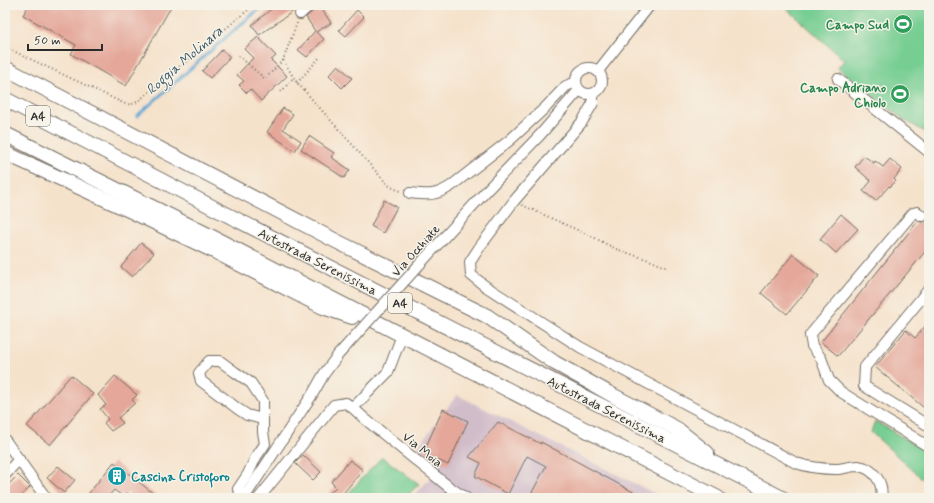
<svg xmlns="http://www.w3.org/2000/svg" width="934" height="503" font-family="Mynerve,sans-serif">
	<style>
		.industrial { fill: #d1bdca }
		.green { fill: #77ce93; stroke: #517c5f }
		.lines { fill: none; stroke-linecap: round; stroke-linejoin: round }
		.stream { stroke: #5da8d5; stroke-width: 3 }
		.building { fill: #e4a79a }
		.minor-tunnel { stroke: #cdbdab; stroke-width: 10; stroke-dasharray: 10 5; stroke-linecap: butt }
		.minor-casing { stroke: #726b63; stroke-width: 12 }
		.highway-casing { stroke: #726b63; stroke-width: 16 }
		.path { stroke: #726b63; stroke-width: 2; stroke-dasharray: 1 3; stroke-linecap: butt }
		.minor { stroke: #fff; stroke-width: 10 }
		.highway { stroke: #fff; stroke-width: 14 }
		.minor-bridge-casing { stroke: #726b63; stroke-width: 12; stroke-linecap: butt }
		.minor-bridge { stroke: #fff; stroke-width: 10 }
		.labels { text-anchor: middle; stroke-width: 3; stroke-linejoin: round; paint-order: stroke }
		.shield { fill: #f7f3e8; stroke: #686764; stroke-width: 1 }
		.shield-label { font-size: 12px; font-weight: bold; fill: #2b2b2b }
		.leisure-label { font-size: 13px; font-weight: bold; fill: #27864d; stroke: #f7f3e8; text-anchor: end }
		.street-label { font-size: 13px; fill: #2b2b2b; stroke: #f7f3e8 }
		.culture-label { font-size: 13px; font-weight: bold; fill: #0d838f; stroke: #f7f3e8; text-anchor: start }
		.water-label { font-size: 14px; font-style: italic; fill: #3c5766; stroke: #f7f3e8 }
	</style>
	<rect width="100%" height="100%" fill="#f7f3e8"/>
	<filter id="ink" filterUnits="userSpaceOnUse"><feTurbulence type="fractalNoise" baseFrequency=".025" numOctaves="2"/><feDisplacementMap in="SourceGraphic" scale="8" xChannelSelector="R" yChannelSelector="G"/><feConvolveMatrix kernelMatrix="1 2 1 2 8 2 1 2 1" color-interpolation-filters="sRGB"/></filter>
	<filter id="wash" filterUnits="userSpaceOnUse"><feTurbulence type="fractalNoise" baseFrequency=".012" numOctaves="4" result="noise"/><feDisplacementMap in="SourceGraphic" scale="16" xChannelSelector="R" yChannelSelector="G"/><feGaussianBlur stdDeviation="0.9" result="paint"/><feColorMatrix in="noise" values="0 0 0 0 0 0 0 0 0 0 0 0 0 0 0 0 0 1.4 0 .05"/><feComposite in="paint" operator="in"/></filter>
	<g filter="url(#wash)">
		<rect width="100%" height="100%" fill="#f5e2cb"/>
		<!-- industrial -->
		<path class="industrial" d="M457,395L664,498H412L437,471L415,451Z"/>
		<!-- green -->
		<g class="green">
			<path d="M783,5H929V134L904,120L838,68L844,60Z"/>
			<path d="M875,421L929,453V485L871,432Z"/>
			<path d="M382,457L419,484L405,498H344Z"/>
		</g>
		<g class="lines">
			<!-- stream -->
			<g class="stream">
				<path d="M635,33L657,5"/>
				<path d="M137,116L232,32L264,5"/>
			</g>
		</g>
		<g id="blocks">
			<!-- building -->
			<g class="building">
				<path d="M29,5H172L126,86L71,54L76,45L23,15Z"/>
				<path d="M277,5H300L295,10L259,35L252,25L270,10Z"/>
				<path d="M316,5H319L331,23L316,32L324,39L307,57L298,50L315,31L306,17L314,10Z"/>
				<path d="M357,10L364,17L346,36L339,30Z"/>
				<path d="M258,37L276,56L271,60L287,76L261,101L250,89L247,93L239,85L244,81L237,75L253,58L244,49Z"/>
				<path d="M222,50L230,57L210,78L202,71Z"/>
				<path d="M338,65L352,78L342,88L329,75Z"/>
				<path d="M283,108L293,114L283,129L301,141L295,151L267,132Z"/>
				<path d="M309,136L334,153L331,157L350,170L344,178L301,149Z"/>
				<path d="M864,156L874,163L875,161L883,167L890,159L902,169L894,179L896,181L890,187L889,186L876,201L863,191L871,181L855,167Z"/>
				<path d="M384,200L397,207L383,233L371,226Z"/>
				<path d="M929,207V247L838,356L821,342L918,221L921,222H924L927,220L928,214L926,211Z"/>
				<path d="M841,214L858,229L836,253L820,239Z"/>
				<path d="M141,243L154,253L132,277L121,267Z"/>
				<path d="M793,254L819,276L787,314L761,293Z"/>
				<path d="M929,322V412L875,367L906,330L915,338Z"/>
				<path d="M71,375L93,394L50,445L27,426Z"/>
				<path d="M115,376L137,395L132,400L135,403L118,418L123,423L111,431L104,423L108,419L100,409L106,405L98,395Z"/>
				<path d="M443,409L468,421L448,465L423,453Z"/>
				<path d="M498,422L541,444V442L635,493L632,498H529L546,466L527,456L508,494L475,476L481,463L469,457Z"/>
				<path d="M303,455L321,472L313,480L295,463Z"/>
				<path d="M350,460L363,470L339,498H324L336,487L331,482Z"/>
				<path d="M114,462L159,498H133L127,493L124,497L114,490L107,498H85Z"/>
				<path d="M58,466L75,480L64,493L47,478Z"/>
				<path d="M18,475L30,487L20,498H5V488Z"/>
			</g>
		</g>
	</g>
	<g filter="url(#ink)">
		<use href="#blocks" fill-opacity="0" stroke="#726b63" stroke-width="1"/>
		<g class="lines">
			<!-- minor-tunnel -->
			<path class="minor-tunnel" d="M922,216L929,222"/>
			<defs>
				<g id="minor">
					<path d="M300,14L310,5"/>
					<circle cx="589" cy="81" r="13"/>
					<path d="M598,71L650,5"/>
					<path d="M838,79L929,152"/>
					<path d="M592,94L593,99V103L582,122L514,201L479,248L470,262L471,275L485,286L580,347L796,463C808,467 822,469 836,469C843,469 850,466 858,466C874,468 884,483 881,498"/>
					<path d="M410,193C429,195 435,196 451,186L510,140L546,107L566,86L571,84L575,83"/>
					<path d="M922,216L917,212L913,213L810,335L812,346L821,358L829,380L841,392L929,447"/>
					<path d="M419,265L489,188L540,135L579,90"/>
					<path d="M929,289L865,367L864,386L929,426"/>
					<path d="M353,408L388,372L402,335"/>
					<path d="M5,440L46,498"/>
					<path d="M5,475L19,459"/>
					<path d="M244,497L238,489L248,474L256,457L265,444L263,432V401L251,383L235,372L220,361H209L199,373L201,381L238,409L247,415L262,419"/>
					<path d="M244,498L312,395L324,374L338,355L356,335"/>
					<path d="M259,498L334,405L346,403L353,408L365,419L449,487L466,498"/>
				</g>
				<g id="highway">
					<path d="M5,68L336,241L487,316L555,363L614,396L677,429L707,453"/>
					<path d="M5,99L218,210L782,498"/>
					<path d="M5,134L208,235L718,498"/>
					<path d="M5,153L131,211L216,252L323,307L352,317"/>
				</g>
			</defs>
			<!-- minor casing -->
			<use href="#minor" class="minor-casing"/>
			<!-- highway casing -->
			<use href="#highway" class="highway-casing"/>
			<!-- path -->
			<g class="path">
				<path d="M297,23L283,60L297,83L303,89L388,185L395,189L401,191"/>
				<path d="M5,47L121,102C127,105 131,105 137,102L254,5"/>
				<path d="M239,56L265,79L283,60"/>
				<path d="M297,83L320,57"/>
				<path d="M281,92L294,77"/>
				<path d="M522,205L593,237L616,249L649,260L666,267"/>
			</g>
			<!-- minor -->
			<use href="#minor" class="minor"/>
			<!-- highway -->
			<use href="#highway" class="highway"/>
			<defs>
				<path id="minor-bridge" d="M356,335L419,265"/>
			</defs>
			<!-- minor-bridge casing -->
			<use href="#minor-bridge" class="minor-bridge-casing"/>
			<!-- minor-bridge -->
			<use href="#minor-bridge" class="minor-bridge"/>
		</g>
	</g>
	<!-- icons -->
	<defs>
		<symbol id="stadium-disc" viewBox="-11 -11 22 22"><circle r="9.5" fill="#2e9e5b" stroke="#f7f3e8"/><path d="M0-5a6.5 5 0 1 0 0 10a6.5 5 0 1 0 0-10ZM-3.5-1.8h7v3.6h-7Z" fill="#fff"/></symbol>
		<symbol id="building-disc" viewBox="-11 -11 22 22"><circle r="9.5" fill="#0f9aa8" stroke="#f7f3e8"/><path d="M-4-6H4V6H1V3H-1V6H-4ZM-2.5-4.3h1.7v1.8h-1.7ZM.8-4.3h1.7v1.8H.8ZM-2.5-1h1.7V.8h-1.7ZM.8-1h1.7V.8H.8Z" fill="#fff"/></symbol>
	</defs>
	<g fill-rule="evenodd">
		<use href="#stadium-disc" x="892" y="13" width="22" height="22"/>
		<use href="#stadium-disc" x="889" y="83" width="22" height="22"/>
		<use href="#building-disc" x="106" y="465" width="22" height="22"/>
	</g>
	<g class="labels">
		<!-- shield labels -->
		<g class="shield">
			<rect x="26" y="106" width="24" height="20" rx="3"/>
			<rect x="388" y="293" width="24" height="20" rx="3"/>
		</g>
		<g class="shield-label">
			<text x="38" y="120">A4</text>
			<text x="400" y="307">A4</text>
		</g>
		<!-- leisure labels -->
		<g class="leisure-label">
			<text x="889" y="29">Campo Sud</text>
			<text x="886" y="92">Campo Adriano<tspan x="886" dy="15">Chiolo</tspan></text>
		</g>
		<!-- street labels -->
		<g class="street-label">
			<text transform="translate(415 250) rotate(-48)" y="5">Via Occhiate</text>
			<text transform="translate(318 261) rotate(27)" y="5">Autostrada Serenissima</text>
			<text transform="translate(607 409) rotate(27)" y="5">Autostrada Serenissima</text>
			<text transform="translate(423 449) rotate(39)" y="5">Via Moia</text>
		</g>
		<!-- culture labels -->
		<g class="culture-label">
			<text x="131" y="481">Cascina Cristoforo</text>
		</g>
		<!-- water labels -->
		<g class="water-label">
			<text transform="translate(184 60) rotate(-41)" y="5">Roggia Molinara</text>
		</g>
	</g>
	<!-- margin -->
	<rect width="934" height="503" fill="none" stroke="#f7f3e8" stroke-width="20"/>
	<!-- scale -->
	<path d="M28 44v6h74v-6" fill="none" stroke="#2b2b2b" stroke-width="2"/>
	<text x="34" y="44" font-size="12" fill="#2b2b2b" stroke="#f7f3e8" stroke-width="3" paint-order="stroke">50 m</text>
</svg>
